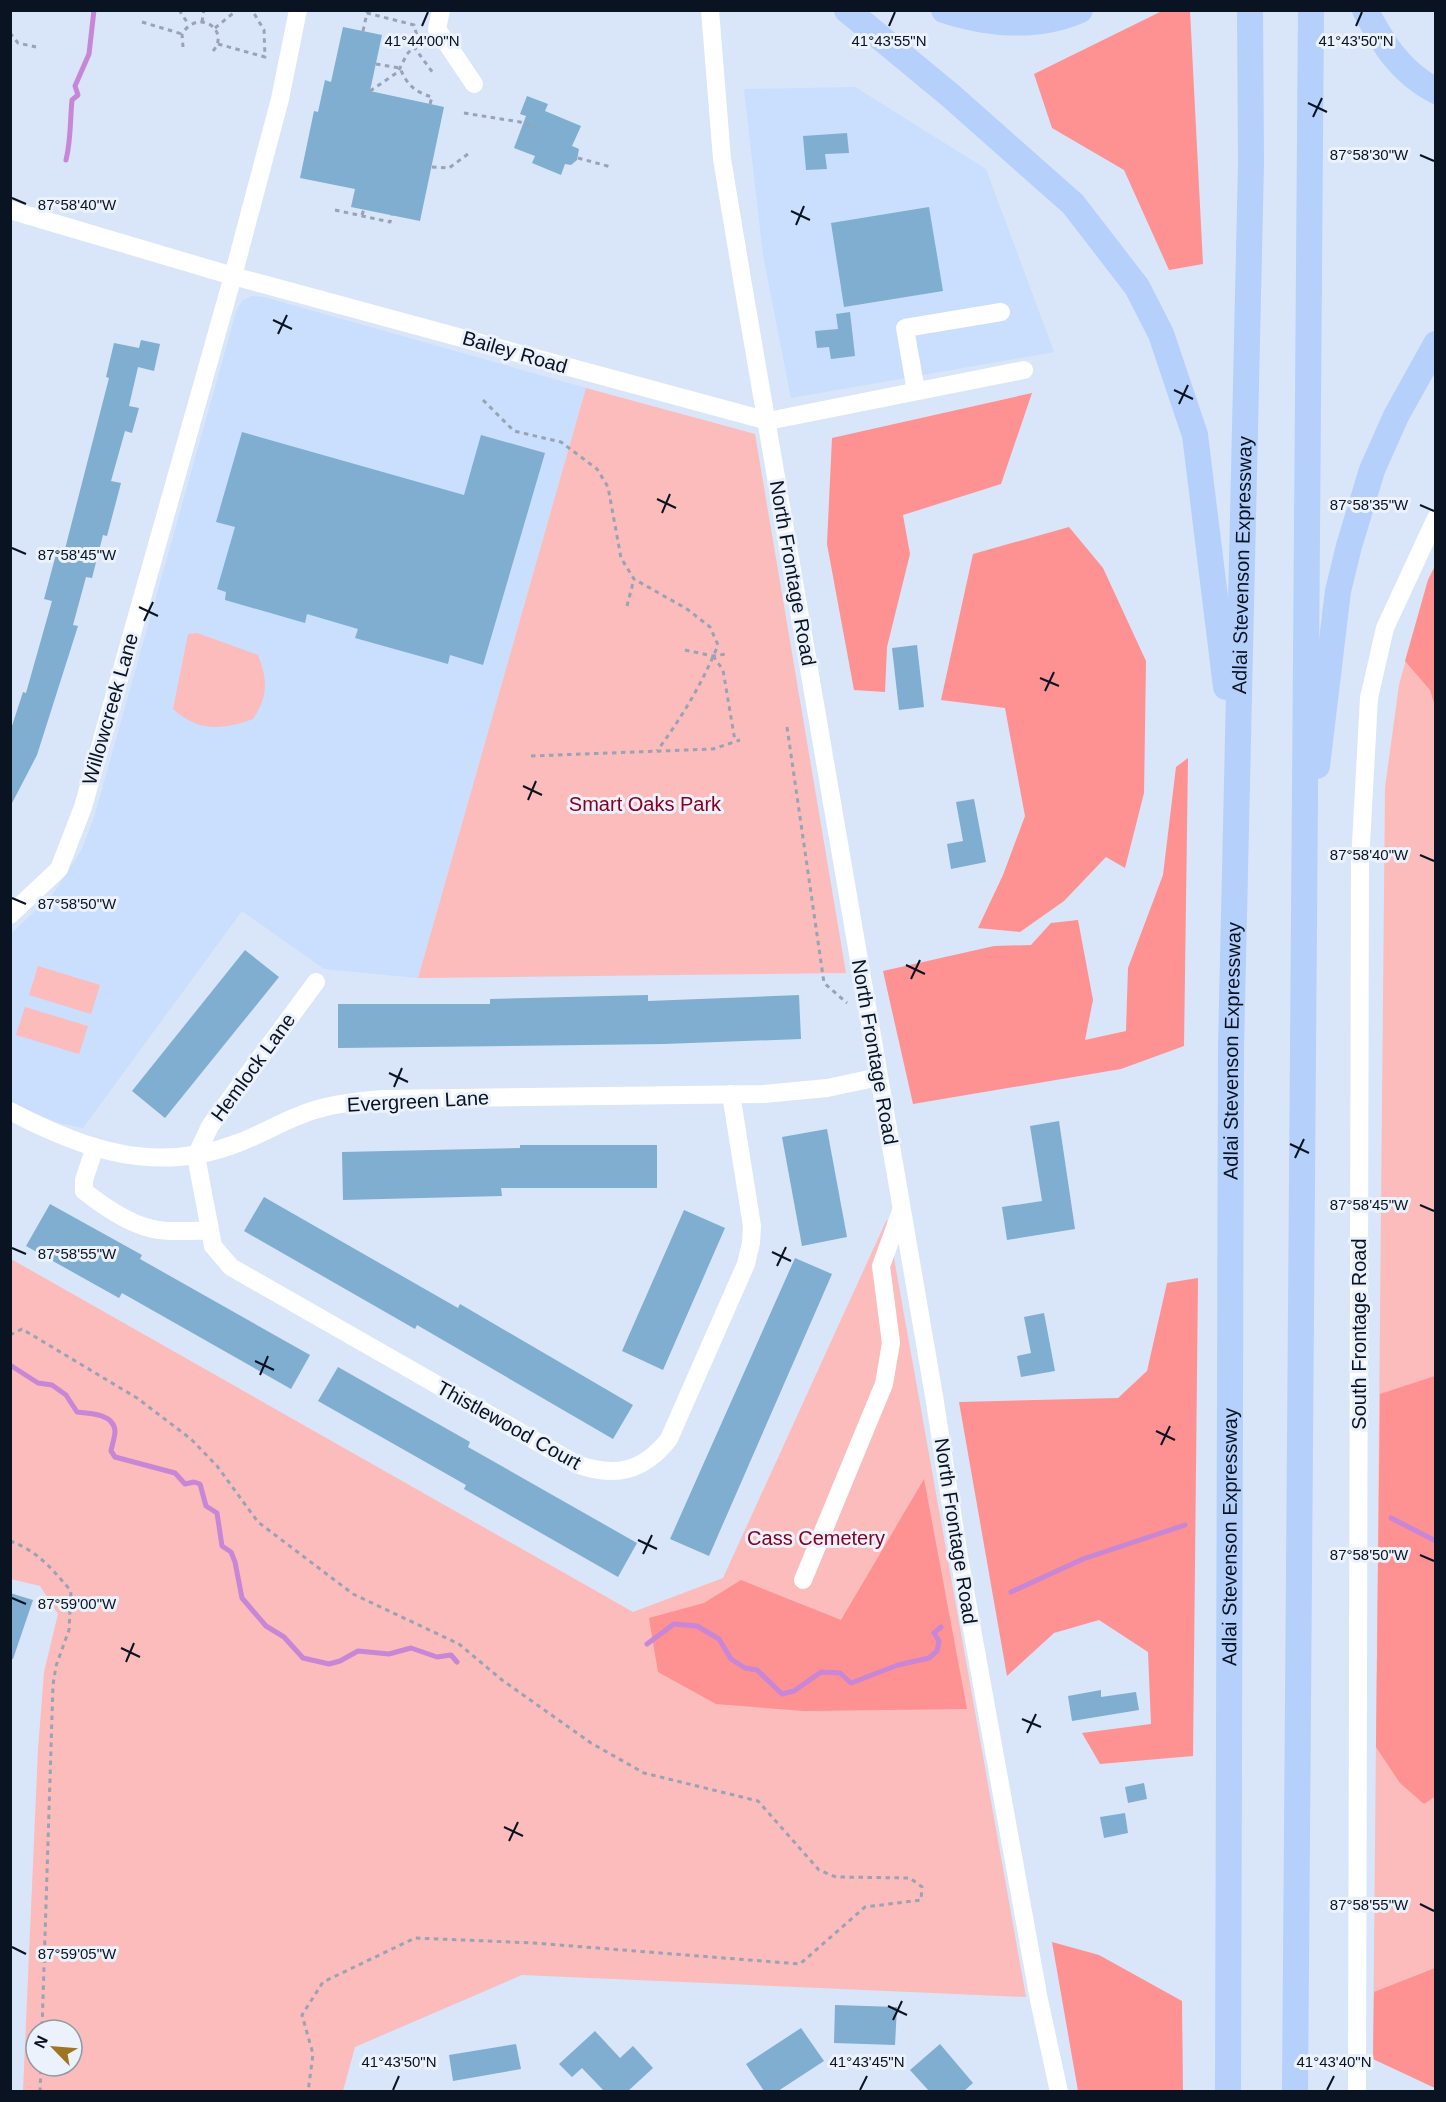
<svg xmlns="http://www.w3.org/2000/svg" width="1446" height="2102" font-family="Arial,sans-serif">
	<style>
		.built { fill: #cadefd }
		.green { fill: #fbbcbb; fill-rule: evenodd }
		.forest { fill: #fe9192 }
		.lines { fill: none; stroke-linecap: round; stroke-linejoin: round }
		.stream { stroke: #c786d6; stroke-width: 5 }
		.building { fill: #7faed0 }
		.path { stroke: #98a3b5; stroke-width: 3; stroke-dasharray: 4.5 4.5; stroke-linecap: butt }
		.minor { stroke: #fff; stroke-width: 18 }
		.highway { stroke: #b4d0fb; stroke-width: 26 }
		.ticks { fill: none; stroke: #091322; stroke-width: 2 }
		.labels { text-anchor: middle; stroke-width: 6; stroke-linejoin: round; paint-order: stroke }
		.street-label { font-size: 20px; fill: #091322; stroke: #ecf2fb }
		.park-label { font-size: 20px; fill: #8b0020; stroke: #ecf2fb }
		.ticks-label { font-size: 15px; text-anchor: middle; fill: #091322; stroke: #ecf2fb; stroke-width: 6; stroke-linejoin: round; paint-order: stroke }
	</style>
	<rect width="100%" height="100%" fill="#d9e5f8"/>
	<!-- built -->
	<g class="built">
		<path d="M855,87L986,169L1054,352L791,398L763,255L744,89Z"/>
		<path d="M252,296L264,297L586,388L418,978L324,969L242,911L83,1128L59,1123L11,1103V934L53,894L82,849L95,814L237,309L243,300Z"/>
	</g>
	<!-- green -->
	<g class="green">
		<path d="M586,388L755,434L846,973L418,978Z"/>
		<path d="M1435,566V2088L1373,2059L1385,788L1399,685L1428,580Z"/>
		<path d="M197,633L258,655C268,681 268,696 253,719C222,730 198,732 173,709L188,634Z"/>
		<path d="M38,966L100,985L91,1014L29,995Z"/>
		<path d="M25,1007L88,1026L79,1054L16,1035Z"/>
		<path d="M887,1219L1026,1997L522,1975L355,2047L343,2091H23L38,1750L44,1672L58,1614L40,1586L11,1579V1259L633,1612L723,1578ZM36,2030H72V2066H36Z"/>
	</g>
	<!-- forest -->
	<g class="forest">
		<path d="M1162,11H1190L1203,264L1169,270L1124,170L1052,128L1034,74Z"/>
		<path d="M1032,393L1001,484L903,515L910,554L887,647L885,692L854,690L827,544L832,438Z"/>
		<path d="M1069,527L1103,568L1146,661L1144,793L1125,868L1106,857L1064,901L1020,932L978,928L1003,875L1025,816L1005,708L941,700L973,554Z"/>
		<path d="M1435,566V706L1430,690L1405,661L1428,580Z"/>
		<path d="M1188,758L1184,1046L1121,1069L913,1104L883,971L994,946L1031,945L1051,923L1078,920L1093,1000L1085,1040L1126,1031L1128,968L1163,875L1176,767Z"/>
		<path d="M1198,1278L1193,1756L1100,1764L1082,1733L1151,1724L1148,1652L1099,1620L1054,1633L1007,1676L959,1402L1118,1398L1147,1371L1167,1283Z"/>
		<path d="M1435,1376L1436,1796L1424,1804L1400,1783L1376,1747L1380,1394Z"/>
		<path d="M924,1479L967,1709L804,1711L716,1704L658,1672L649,1618L704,1603L741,1580L841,1620Z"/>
		<path d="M1052,1942L1099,1955L1182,2001L1183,2091H1078Z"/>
		<path d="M1435,1968V2088L1373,2059L1374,1992Z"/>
	</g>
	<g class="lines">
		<!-- stream -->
		<g class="stream">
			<path d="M66,160C71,140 70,121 72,100L78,95L75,86L89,54L94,10"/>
			<path d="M10,1365L38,1383L52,1385L66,1395L77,1412C90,1413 114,1414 115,1431C115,1437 112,1445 111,1451L115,1457L175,1473L185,1484L194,1482L200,1484L206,1506L217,1513L222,1546L231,1552L235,1562L242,1598L266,1626L284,1637L303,1658L329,1664L340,1661L358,1651L389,1654L411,1648L437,1657L451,1655L457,1662"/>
			<path d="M1391,1518L1436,1541"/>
			<path d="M1011,1592L1083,1559L1185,1525"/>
			<path d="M647,1644L674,1624L697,1626L719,1639L731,1659L745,1668L757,1670L782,1694L794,1691L821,1672L840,1673L851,1683L898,1665L929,1658L937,1651L939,1641L934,1633L941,1627"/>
		</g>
	</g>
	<!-- building -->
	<g class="building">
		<path d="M343,27L382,35L370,91L444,107L420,221L351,207L355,189L300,178L314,111L318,112L325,80L331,82Z"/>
		<path d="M527,96L548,104L545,111L581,126L572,146L579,149L577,160L571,165L565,164L561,175L532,163L535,156L514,148L526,116L520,114Z"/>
		<path d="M847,133L849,153L825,154L827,169L806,170L803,136Z"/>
		<path d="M929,207L943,291L844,307L831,223Z"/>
		<path d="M850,312L855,356L831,359L829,347L817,348L815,331L838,329L836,314Z"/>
		<path d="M141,340L160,344L154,371L138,367L129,406L139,408L132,433L125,431L111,481L121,483L107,536L103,535L92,578L86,577L73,625L78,626L37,755L10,807V732L23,692L26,693L52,601L44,599L58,547L65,549L109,378L106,377L114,343L139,348Z"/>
		<path d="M242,432L464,495L481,435L545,453L483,665L450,655L448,664L355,638L358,629L307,614L305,623L225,600L226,592L217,589L235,527L216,522Z"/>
		<path d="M917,645L924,707L899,710L892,648Z"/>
		<path d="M974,799L986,862L951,869L947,844L963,841L956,802Z"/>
		<path d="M245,950L279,977L165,1118L132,1091Z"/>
		<path d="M648,995V1001L799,995L801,1039L664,1044L338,1048V1004H490V999Z"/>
		<path d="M1059,1121L1075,1229L1007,1240L1002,1207L1042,1201L1030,1126Z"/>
		<path d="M827,1129L847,1237L802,1246L782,1137Z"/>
		<path d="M520,1145H657V1188H501L502,1196L343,1200L342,1152L520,1148Z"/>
		<path d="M264,1197L458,1308L460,1304L633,1405L613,1439L417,1325L415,1329L244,1231Z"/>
		<path d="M50,1204L142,1255L140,1259L310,1355L291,1389L122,1293L119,1298L26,1246Z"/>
		<path d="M684,1210L725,1228L663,1370L622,1351Z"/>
		<path d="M795,1258L832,1274L709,1556L670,1539Z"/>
		<path d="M1044,1313L1055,1371L1021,1377L1017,1356L1031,1353L1024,1317Z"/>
		<path d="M338,1367L470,1442L468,1447L637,1543L618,1577L464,1489L466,1485L318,1401Z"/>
		<path d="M10,1593L33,1600L13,1659H10Z"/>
		<path d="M1101,1690V1697L1136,1692L1139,1710L1072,1721L1068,1696Z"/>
		<path d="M1144,1783L1147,1799L1128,1803L1125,1787Z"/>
		<path d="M1125,1813L1128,1833L1104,1838L1100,1817Z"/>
		<path d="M835,2005L897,2007L895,2045L834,2043Z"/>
		<path d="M801,2028L824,2061L778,2091H764L746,2064Z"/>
		<path d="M595,2031L620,2058L633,2046L653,2068L628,2091H604L582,2068L572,2077L559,2064Z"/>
		<path d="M516,2044L521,2069L453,2081L449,2055Z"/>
		<path d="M940,2044L973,2083L964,2091H929L910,2070Z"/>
	</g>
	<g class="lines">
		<!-- path -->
		<g class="path">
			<path d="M179,10L189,25"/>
			<path d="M142,22L182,34"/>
			<path d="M202,22L204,10"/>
			<path d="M215,28L237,10"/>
			<path d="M363,31L367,13L414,25L417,36L414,47"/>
			<path d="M10,33L18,43L36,47"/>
			<path d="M218,44L265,57L264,30L252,10"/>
			<path d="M183,47L182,34C199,6 234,33 210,54"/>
			<path d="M376,64L400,68C407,85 415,92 432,97L430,104"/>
			<path d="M370,91L398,72L407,54L414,47L433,73"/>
			<path d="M464,113L520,122L537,128"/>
			<path d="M578,158L611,167"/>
			<path d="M432,167L449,168L468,154"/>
			<path d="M335,210L390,222L392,215"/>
			<path d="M362,215L364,209"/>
			<path d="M483,400L514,431L561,442L597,469L608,487L621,558L634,579L687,609L710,627L718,645C702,684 682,717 657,751"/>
			<path d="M627,606L634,579"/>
			<path d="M685,650L713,656L726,654"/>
			<path d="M713,656L723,670L735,741"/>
			<path d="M787,727L824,983L847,1003"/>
			<path d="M531,756L713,749L740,740"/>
			<path d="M10,1335L22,1329L137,1398L191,1439L217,1466L258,1522L353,1594L459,1644L502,1680L591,1743L644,1773L758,1801L819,1870L836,1877L910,1878L922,1887L921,1900L865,1907L800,1964L534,1943L415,1938L323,1982L302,2015L313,2054L308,2092"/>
			<path d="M10,1541C38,1551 52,1569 71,1591L69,1630L56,1666L53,1685L42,2030"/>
			<path d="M40,2092L41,2066"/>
		</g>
		<!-- minor -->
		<g class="minor">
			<path d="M441,10L437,29L474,84"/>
			<path d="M710,10L722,159L743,285L934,1396L959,1557L1039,2000L1059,2092"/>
			<path d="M10,210L233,276L768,421L1024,370"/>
			<path d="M916,391L905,328L1001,312"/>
			<path d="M10,915L59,869L83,807L233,276L280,99L298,10"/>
			<path d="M316,982L210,1126L196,1156L213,1246L231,1267L576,1464C615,1478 643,1472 669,1439L746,1264L751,1243L752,1226L731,1094"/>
			<path d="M10,1111C84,1150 156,1175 238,1143C265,1133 291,1116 318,1109C339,1103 360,1101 382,1099L764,1094L827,1088L879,1077"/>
			<path d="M95,1147L84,1180V1191C103,1206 129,1224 153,1229C170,1233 192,1230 209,1231"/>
			<path d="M803,1580L884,1384L891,1343L881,1266L901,1211"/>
			<path d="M1357,2092L1360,862L1369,698L1385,628L1436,518"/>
		</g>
		<!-- highway -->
		<g class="highway">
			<path d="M847,10L951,96L1073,204L1137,287L1161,334L1195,435L1226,687"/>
			<path d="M944,10C988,24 1037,29 1080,10"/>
			<path d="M1365,10C1384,45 1400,72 1436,91"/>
			<path d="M1317,766L1338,591L1349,546L1372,470L1396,416L1436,344"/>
			<path id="s1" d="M1228,2092L1231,1048L1251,163L1250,10"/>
			<path d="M1295,2092L1311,10"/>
		</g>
	</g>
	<!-- ticks -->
	<path class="ticks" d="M422,26L428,12M889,26L895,12M1356,26L1362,12M1308,103L1327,112M1313,117L1322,98M1420,155L1434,161M12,198L26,204M791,211L810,220M796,225L804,206M273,320L292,329M278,334L287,315M1174,390L1193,399M1179,404L1188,385M657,499L676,508M1420,505L1434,511M662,513L670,494M12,548L26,554M139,607L158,616M144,621L153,602M1040,678L1059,686M1045,691L1054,672M523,786L542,795M528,800L536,781M1420,855L1434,861M12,898L26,904M906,965L925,974M911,979L920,960M389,1073L408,1082M394,1087L402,1068M1290,1144L1309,1153M1295,1158L1304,1139M1420,1205L1434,1211M12,1248L26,1254M772,1252L791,1261M777,1266L786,1247M255,1361L274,1370M260,1375L268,1356M1156,1431L1175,1440M1161,1445L1170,1426M638,1540L657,1549M643,1554L652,1535M1420,1555L1434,1561M12,1598L26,1604M121,1648L140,1657M126,1662L134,1643M1022,1719L1041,1727M1027,1733L1036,1714M504,1827L523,1836M509,1841L518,1822M1420,1904L1434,1911M12,1947L26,1954M888,2006L907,2015M893,2020L902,2001M393,2090L399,2076M860,2090L867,2076M1327,2090L1334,2076"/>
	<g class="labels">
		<!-- street labels -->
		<g class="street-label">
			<text transform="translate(515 352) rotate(16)" y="7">Bailey Road</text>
			<text dy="7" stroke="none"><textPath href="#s1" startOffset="1527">Adlai Stevenson Expressway</textPath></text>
			<text transform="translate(793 573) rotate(80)" y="7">North Frontage Road</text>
			<text transform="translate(110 709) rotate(-74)" y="7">Willowcreek Lane</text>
			<text dy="7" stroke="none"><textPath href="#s1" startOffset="1041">Adlai Stevenson Expressway</textPath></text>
			<text transform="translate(875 1052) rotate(80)" y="7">North Frontage Road</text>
			<text transform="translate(253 1067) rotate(-54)" y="7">Hemlock Lane</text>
			<text transform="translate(418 1101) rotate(-3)" y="7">Evergreen Lane</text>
			<text transform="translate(1359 1334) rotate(-90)" y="7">South Frontage Road</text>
			<text transform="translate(509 1425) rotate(29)" y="7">Thistlewood Court</text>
			<text transform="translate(956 1531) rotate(81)" y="7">North Frontage Road</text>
			<text dy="7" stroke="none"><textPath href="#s1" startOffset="555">Adlai Stevenson Expressway</textPath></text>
		</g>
		<!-- park labels -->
		<g class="park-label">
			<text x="645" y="811">Smart Oaks Park</text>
			<text x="816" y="1545">Cass Cemetery</text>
		</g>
	</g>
	<g class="ticks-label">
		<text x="422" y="46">41°44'00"N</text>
		<text x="889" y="46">41°43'55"N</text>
		<text x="1356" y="46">41°43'50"N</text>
		<text x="1369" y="160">87°58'30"W</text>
		<text x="77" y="210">87°58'40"W</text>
		<text x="1369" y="510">87°58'35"W</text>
		<text x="77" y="560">87°58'45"W</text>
		<text x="1369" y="860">87°58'40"W</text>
		<text x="77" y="909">87°58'50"W</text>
		<text x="1369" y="1210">87°58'45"W</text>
		<text x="77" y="1259">87°58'55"W</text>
		<text x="1369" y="1560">87°58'50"W</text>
		<text x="77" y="1609">87°59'00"W</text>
		<text x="1369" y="1910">87°58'55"W</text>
		<text x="77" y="1959">87°59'05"W</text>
		<text x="399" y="2067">41°43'50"N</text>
		<text x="867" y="2067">41°43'45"N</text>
		<text x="1334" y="2067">41°43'40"N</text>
	</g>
	<!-- border -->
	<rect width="1446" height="2102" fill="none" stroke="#091322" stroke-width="24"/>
	<!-- north arrow -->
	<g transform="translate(54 2048) rotate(295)"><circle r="28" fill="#ecf2fb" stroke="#9199a4" stroke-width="1.5"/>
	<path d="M0-4.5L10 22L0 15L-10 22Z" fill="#9f7524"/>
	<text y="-9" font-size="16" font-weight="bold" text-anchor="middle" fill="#091322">N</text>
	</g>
</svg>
